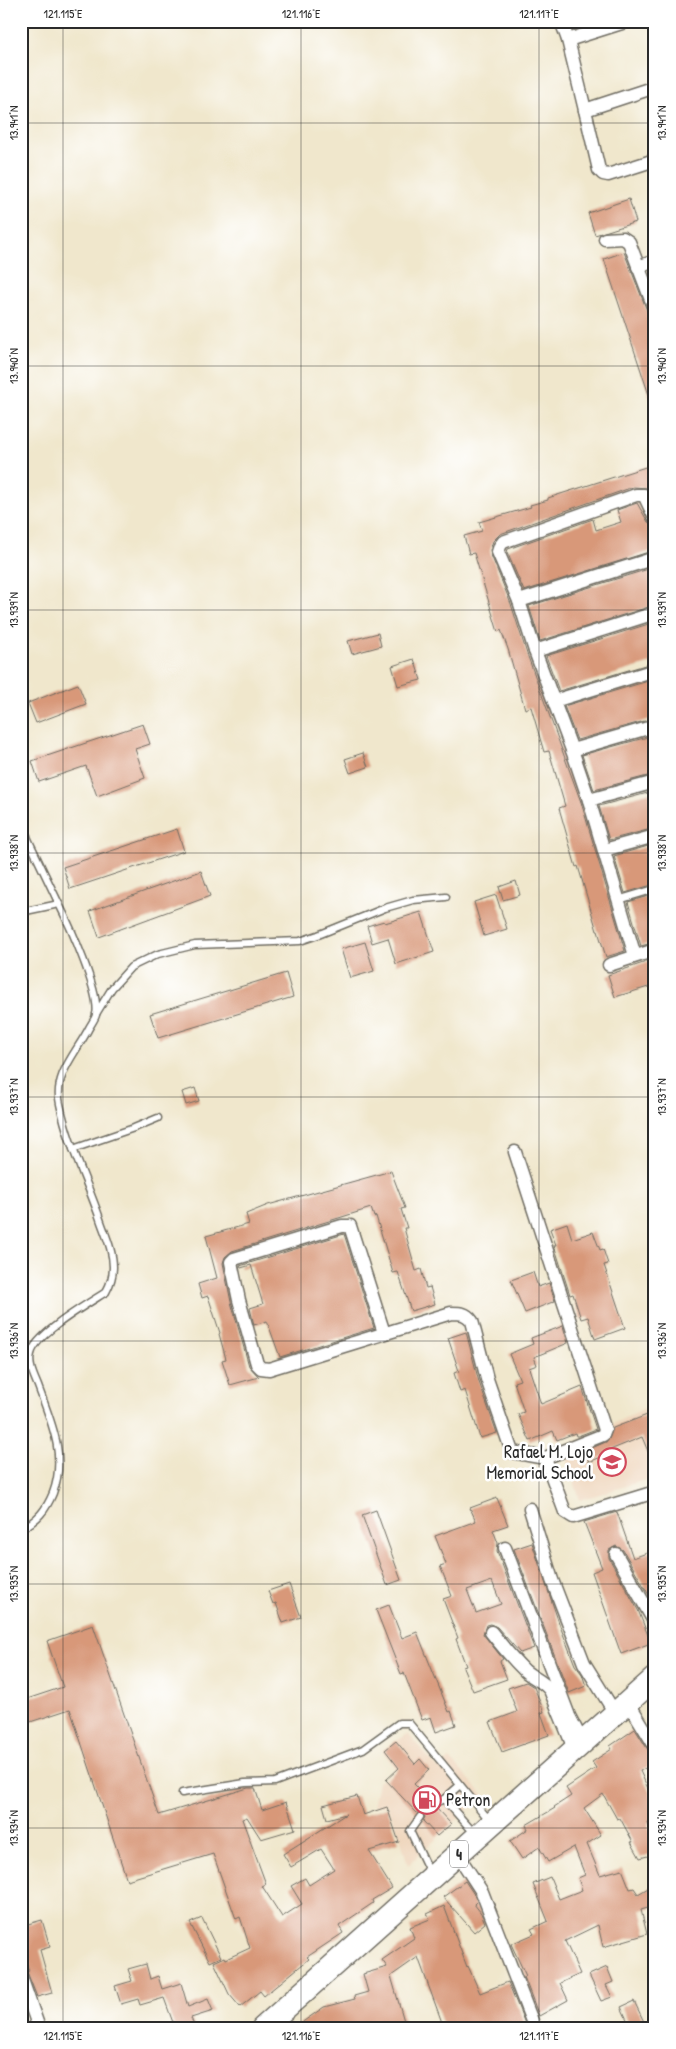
<svg xmlns="http://www.w3.org/2000/svg" width="676" height="2049" font-family="'Patrick Hand',sans-serif">
	<style>
		.built { fill: #efd6bc }
		.building { fill: #d89879; fill-rule: evenodd }
		.lines { fill: none; stroke-linecap: round; stroke-linejoin: round }
		.lane-casing { stroke: #706d63; stroke-width: 9 }
		.street-casing { stroke: #706d63; stroke-width: 15 }
		.highway-casing { stroke: #706d63; stroke-width: 25 }
		.lane { stroke: #fff; stroke-width: 6 }
		.street { stroke: #fff; stroke-width: 12 }
		.highway { stroke: #fff; stroke-width: 22 }
		.ticks { fill: none; stroke: #2b2b2b; stroke-width: 1; stroke-opacity: 0.45 }
		.labels { text-anchor: middle; stroke-width: 5; stroke-linejoin: round; paint-order: stroke }
		.shield { fill: #fff; stroke: #6b6b6b; stroke-width: 1 }
		.shield-label { font-size: 16px; font-weight: bold; fill: #2b2b2b }
		.poi-label { font-size: 18px; fill: #2b2b2b; stroke: #fff; text-anchor: end }
		.neatline { fill: none; stroke: #2b2b2b; stroke-width: 2 }
		.ticks-label { font-size: 12px; text-anchor: middle; fill: #2b2b2b }
	</style>
	<rect width="100%" height="100%" fill="#fff"/>
	<filter id="ink" filterUnits="userSpaceOnUse"><feTurbulence type="fractalNoise" baseFrequency=".02" numOctaves="2"/><feDisplacementMap in="SourceGraphic" scale="10" xChannelSelector="R" yChannelSelector="G"/><feConvolveMatrix kernelMatrix="1 2 1 2 8 2 1 2 1" color-interpolation-filters="sRGB"/></filter>
	<filter id="wash" filterUnits="userSpaceOnUse"><feTurbulence type="fractalNoise" baseFrequency=".0096" numOctaves="4" result="noise"/><feDisplacementMap in="SourceGraphic" scale="20" xChannelSelector="R" yChannelSelector="G"/><feGaussianBlur stdDeviation="1.12" result="paint"/><feColorMatrix in="noise" values="0 0 0 0 0 0 0 0 0 0 0 0 0 0 0 0 0 1.4 0 .05"/><feComposite in="paint" operator="in"/></filter>
	<g filter="url(#wash)">
		<rect width="100%" height="100%" fill="#f0e7cc"/>
		<!-- built -->
		<g class="built">
			<path d="M655,1403V1477L580,1500L564,1448Z"/>
			<path d="M408,1734L438,1768L450,1759L484,1795L408,1865L398,1830L387,1805L373,1806L378,1782L397,1771L382,1750Z"/>
		</g>
		<g id="blocks">
			<!-- building -->
			<g class="building">
				<path d="M629,199L636,222L595,235L588,213Z"/>
				<path d="M624,252L655,331V404H652L604,259Z"/>
				<path d="M655,464V499L648,488L633,487L500,534L493,541L490,550L491,555L511,604L527,654L581,802L625,951L606,957L598,931H597L578,866L576,867L559,808L565,806L549,751L544,752L531,707L525,709L508,649L501,630L498,632L474,553L469,554L464,536L482,531L479,522L531,507L530,505L548,500V498Z"/>
				<path d="M637,503L648,522L655,526V550L524,591L507,552L508,549L593,519L596,530L621,522L617,510Z"/>
				<path d="M655,567V605L540,641L529,606Z"/>
				<path d="M655,622V662L559,691L546,656Z"/>
				<path d="M378,633L381,646L352,654L348,641Z"/>
				<path d="M414,659L421,680L398,686L392,666Z"/>
				<path d="M655,679V718L577,740L564,706Z"/>
				<path d="M78,684L86,704L36,723L28,703Z"/>
				<path d="M143,724L150,744L135,749L145,778L97,796L86,766L39,782L32,761Z"/>
				<path d="M655,735V774L594,790L582,755Z"/>
				<path d="M363,753L368,767L350,773L345,759Z"/>
				<path d="M655,791V828L609,840L599,806Z"/>
				<path d="M177,829L184,851L70,889L63,867Z"/>
				<path d="M655,844V884L625,893L614,856Z"/>
				<path d="M201,871L210,896L99,937L90,911Z"/>
				<path d="M516,881L520,895L503,900L499,887Z"/>
				<path d="M655,894V942L641,946L628,902Z"/>
				<path d="M496,895L507,929L484,936L474,902Z"/>
				<path d="M421,912L434,952L396,964L388,938L372,943L367,926L384,921L385,923Z"/>
				<path d="M365,942L374,971L350,978L341,949Z"/>
				<path d="M655,959V985L615,997L608,975Z"/>
				<path d="M286,973L293,997L158,1038L150,1014Z"/>
				<path d="M195,1088L199,1101L186,1105L182,1092Z"/>
				<path d="M391,1171L405,1208L401,1209L407,1228H404L416,1271L421,1269L426,1288L430,1287L435,1304L411,1311L398,1272L393,1273L376,1216L374,1217L371,1208L232,1251L225,1257L223,1263L231,1302L249,1366L259,1377L230,1385L222,1360L226,1359L219,1334L220,1333L208,1296L202,1298L198,1284L217,1278L206,1236L249,1224L246,1214L268,1205Z"/>
				<path d="M567,1223L572,1239L593,1232L600,1250L603,1249L608,1264L604,1265L625,1328L595,1339L588,1317L581,1319L573,1294L570,1295L554,1245H556L550,1229Z"/>
				<path d="M344,1234L374,1328L280,1357L267,1321L254,1325L250,1308L263,1304L251,1265L241,1268L240,1266Z"/>
				<path d="M533,1272L538,1287L549,1283L555,1301L525,1313L511,1280Z"/>
				<path d="M563,1326L568,1343L534,1357L537,1365L529,1368L541,1404L582,1387L596,1429L578,1436H576L575,1433L557,1440L553,1431L530,1441L518,1414L524,1412L514,1382L520,1380L509,1354L533,1344L531,1338Z"/>
				<path d="M466,1332L479,1382L497,1433L480,1438L465,1390L460,1392L454,1373L459,1371L448,1338Z"/>
				<path d="M655,1412V1468L642,1437L610,1450L611,1453L589,1462L585,1451L608,1441L613,1428Z"/>
				<path d="M497,1498L508,1525L493,1530L498,1543L497,1551L534,1648L520,1653L497,1627L490,1624L486,1625L483,1634L503,1659L500,1661L507,1679L473,1691L463,1667L466,1666L456,1639L458,1638L443,1599L452,1596L440,1566L446,1564L435,1536L476,1521L470,1508ZM492,1581L501,1604L476,1613L467,1590Z"/>
				<path d="M376,1510L401,1580L387,1585L362,1515Z"/>
				<path d="M617,1512L633,1558L655,1550V1592L649,1595L623,1550L616,1546L609,1550V1558L638,1610L651,1643L621,1654L592,1572L602,1568L584,1522Z"/>
				<path d="M532,1543L560,1626L575,1665L582,1674L586,1686L569,1693L514,1549Z"/>
				<path d="M289,1584L301,1617L283,1623L276,1603L273,1604L268,1591Z"/>
				<path d="M389,1605L402,1638L417,1632L449,1712L451,1711L456,1725L436,1732L431,1717L422,1720L404,1673L401,1674L376,1610Z"/>
				<path d="M93,1625L159,1815L248,1788H255L262,1810L286,1802L295,1829L261,1839L247,1817L242,1819L266,1884L262,1886L282,1917L302,1904L291,1886L305,1878L309,1885L334,1869L321,1849L291,1867L283,1854L346,1814L327,1819L323,1805L357,1796L363,1815L387,1807L399,1842L369,1851L392,1888L372,1900L373,1903L339,1926L343,1933L307,1957L309,1959L264,1996L260,1991L240,2007L229,1994L214,1962L225,1957L226,1959L250,1948L240,1917L236,1919L213,1854L127,1880L70,1709L21,1725V1701L63,1687L47,1641Z"/>
				<path d="M526,1682L534,1687L544,1712L541,1713L549,1735L502,1752L490,1722L517,1712L508,1688Z"/>
				<path d="M635,1729L648,1750L655,1754V1763L640,1771L655,1804V1821L648,1823L655,1846V1854L640,1858L631,1842H633L620,1818L617,1819L603,1794L584,1808L601,1835L587,1844L600,1875L622,1869L630,1889L634,1888L638,1894L655,1884V1906L641,1910L647,1934L603,1947L598,1925L565,1941L580,1974L560,1983L568,2000L539,2016L524,1977L526,1976L511,1944L534,1934L531,1929L548,1921L533,1884L550,1877L559,1899L582,1890L578,1878L585,1875L574,1847L548,1862L539,1847L522,1859L510,1841L528,1829L526,1825L555,1808L554,1807L571,1796L566,1788L596,1768L592,1762L612,1749L610,1746Z"/>
				<path d="M396,1741L415,1764L420,1759L429,1770L414,1784L430,1800L428,1804L430,1808H436L451,1824L437,1836L423,1821L425,1817L423,1813H417L386,1780L399,1768L385,1750Z"/>
				<path d="M465,1881L475,1896L477,1901L474,1904L481,1913L485,1923L474,1932L443,1897Z"/>
				<path d="M444,1906L467,1967L468,1966L480,1993L508,1982L526,2026L444,2028L418,1957L391,1976L406,2028H294L324,2007L355,1999L354,1996L368,1992L363,1974L387,1967L382,1960L414,1938L410,1927L430,1919L427,1914Z"/>
				<path d="M202,1918L221,1957L210,1962L190,1923Z"/>
				<path d="M42,1920L50,1947L40,1950L52,1993L37,1997L27,1972L29,1971L21,1945V1926Z"/>
				<path d="M146,1964L150,1979L158,1976L162,1989L181,1983L188,2007L208,1999L213,2011L191,2018L195,2028H175L164,1998L140,2005L138,1999L121,2004L115,1986L132,1981L128,1969Z"/>
				<path d="M607,1967L613,1982L606,1985L612,1997L601,2001L589,1975Z"/>
				<path d="M634,2001L647,2028H631L621,2007Z"/>
			</g>
		</g>
	</g>
	<g filter="url(#ink)">
		<use href="#blocks" fill-opacity="0" stroke="#706d63" stroke-width="1"/>
		<g class="lines">
			<defs>
				<g id="lane">
					<path d="M21,817L28,839L59,904L21,912"/>
					<path d="M618,900L655,889"/>
					<path d="M96,1014L112,988L131,967L158,954L195,945L300,941L318,935L385,908L413,900L446,897"/>
					<path d="M73,1149L134,1128L158,1118"/>
					<path d="M21,1529C38,1520 46,1510 53,1493C67,1455 51,1422 38,1386C34,1376 28,1365 31,1354C35,1334 89,1303 106,1292C111,1283 113,1276 113,1267C113,1250 105,1234 100,1219C87,1181 68,1144 60,1104C53,1075 77,1052 89,1028C91,1024 95,1019 96,1015C101,994 69,924 59,904"/>
					<path d="M182,1793L245,1783L275,1782L363,1749L399,1723H409L490,1821"/>
					<path d="M444,1799L475,1834"/>
					<path d="M433,1804L444,1799L460,1785"/>
					<path d="M420,1817L410,1831L430,1873"/>
				</g>
				<g id="street">
					<path d="M561,21L568,40L585,110"/>
					<path d="M568,40L628,21"/>
					<path d="M655,87L585,110L599,170L603,174L608,175L655,160"/>
					<path d="M605,239L623,238L629,242L655,310"/>
					<path d="M638,267L655,261"/>
					<path d="M519,601L655,558"/>
					<path d="M535,651L655,613"/>
					<path d="M554,701L655,670"/>
					<path d="M572,750L655,726"/>
					<path d="M589,800L655,782"/>
					<path d="M604,850L655,836"/>
					<path d="M635,956L589,800L572,750L535,651L519,601L498,552L500,546L503,542L636,495H644L655,518"/>
					<path d="M609,965L655,950"/>
					<path d="M515,1152L605,1430L603,1435L545,1458L565,1512L573,1517L655,1492"/>
					<path d="M384,1333L350,1226H342L234,1259L231,1262L239,1300L257,1364L261,1368L269,1369L451,1313C461,1313 466,1313 472,1321L487,1379L512,1452L545,1458"/>
					<path d="M530,1509L552,1580L584,1663L615,1713"/>
					<path d="M505,1548L569,1716L583,1743"/>
					<path d="M616,1554L655,1623"/>
					<path d="M491,1632C502,1646 513,1659 525,1671C533,1678 543,1681 550,1690L575,1751"/>
					<path d="M628,1702L655,1746"/>
					<path d="M458,1855L482,1892L532,2021"/>
					<path d="M21,1977L39,2028"/>
				</g>
				<path id="highway" d="M263,2028L655,1678"/>
			</defs>
			<!-- lane casing -->
			<use href="#lane" class="lane-casing"/>
			<!-- street casing -->
			<use href="#street" class="street-casing"/>
			<!-- highway casing -->
			<use href="#highway" class="highway-casing"/>
			<!-- lane -->
			<use href="#lane" class="lane"/>
			<!-- street -->
			<use href="#street" class="street"/>
			<!-- highway -->
			<use href="#highway" class="highway"/>
		</g>
	</g>
	<!-- ticks -->
	<path class="ticks" d="M63,21V2028M301,21V2028M539,21V2028M21,123H655M21,366H655M21,610H655M21,853H655M21,1097H655M21,1341H655M21,1584H655M21,1828H655"/>
	<!-- icons -->
	<defs>
		<symbol id="school-ring" viewBox="-11 -11 22 22"><circle r="9.5" fill="#fff" stroke="#d1495b" stroke-width="1.5"/><path d="M0-5L7-2L0 1L-7-2ZM-4 1L0 2.5L4 1V4Q0 6-4 4Z" fill="#d1495b"/></symbol>
		<symbol id="fuel-ring" viewBox="-11 -11 22 22"><circle r="9.5" fill="#fff" stroke="#d1495b" stroke-width="1.5"/><path d="M-5.5-6h7V0h2V4h1.3V-2.5L3-4.5l.8-.8L6-3V5H2.5V1h-1V6h-7ZM-4.2-4.7v3.2H.2V-4.7Z" fill="#d1495b"/></symbol>
	</defs>
	<g fill-rule="evenodd">
		<use href="#school-ring" x="596" y="1446" width="32" height="32"/>
		<use href="#fuel-ring" x="411" y="1784" width="32" height="32"/>
	</g>
	<g class="labels">
		<!-- shield labels -->
		<rect class="shield" x="450" y="1840.5" width="18" height="27" rx="4"/>
		<g class="shield-label">
			<text x="459" y="1860">4</text>
		</g>
		<!-- poi labels -->
		<g class="poi-label">
			<text x="593" y="1458">Rafael M. Lojo<tspan x="593" dy="21">Memorial School</tspan></text>
			<text x="446" y="1806" text-anchor="start">Petron</text>
		</g>
	</g>
	<!-- margin -->
	<rect width="676" height="2049" fill="none" stroke="#fff" stroke-width="55"/>
	<rect x="28" y="28" width="620" height="1994" class="neatline"/>
	<g class="ticks-label">
		<text x="63" y="18">121.115°E</text>
		<text x="301" y="18">121.116°E</text>
		<text x="539" y="18">121.117°E</text>
		<text transform="translate(14 123) rotate(-90)" y="4">13.941°N</text>
		<text transform="translate(662 123) rotate(-90)" y="4">13.941°N</text>
		<text transform="translate(14 366) rotate(-90)" y="4">13.940°N</text>
		<text transform="translate(662 366) rotate(-90)" y="4">13.940°N</text>
		<text transform="translate(14 610) rotate(-90)" y="4">13.939°N</text>
		<text transform="translate(662 610) rotate(-90)" y="4">13.939°N</text>
		<text transform="translate(14 853) rotate(-90)" y="4">13.938°N</text>
		<text transform="translate(662 853) rotate(-90)" y="4">13.938°N</text>
		<text transform="translate(14 1097) rotate(-90)" y="4">13.937°N</text>
		<text transform="translate(662 1097) rotate(-90)" y="4">13.937°N</text>
		<text transform="translate(14 1341) rotate(-90)" y="4">13.936°N</text>
		<text transform="translate(662 1341) rotate(-90)" y="4">13.936°N</text>
		<text transform="translate(14 1584) rotate(-90)" y="4">13.935°N</text>
		<text transform="translate(662 1584) rotate(-90)" y="4">13.935°N</text>
		<text transform="translate(14 1828) rotate(-90)" y="4">13.934°N</text>
		<text transform="translate(662 1828) rotate(-90)" y="4">13.934°N</text>
		<text x="63" y="2040">121.115°E</text>
		<text x="301" y="2040">121.116°E</text>
		<text x="539" y="2040">121.117°E</text>
	</g>
</svg>
